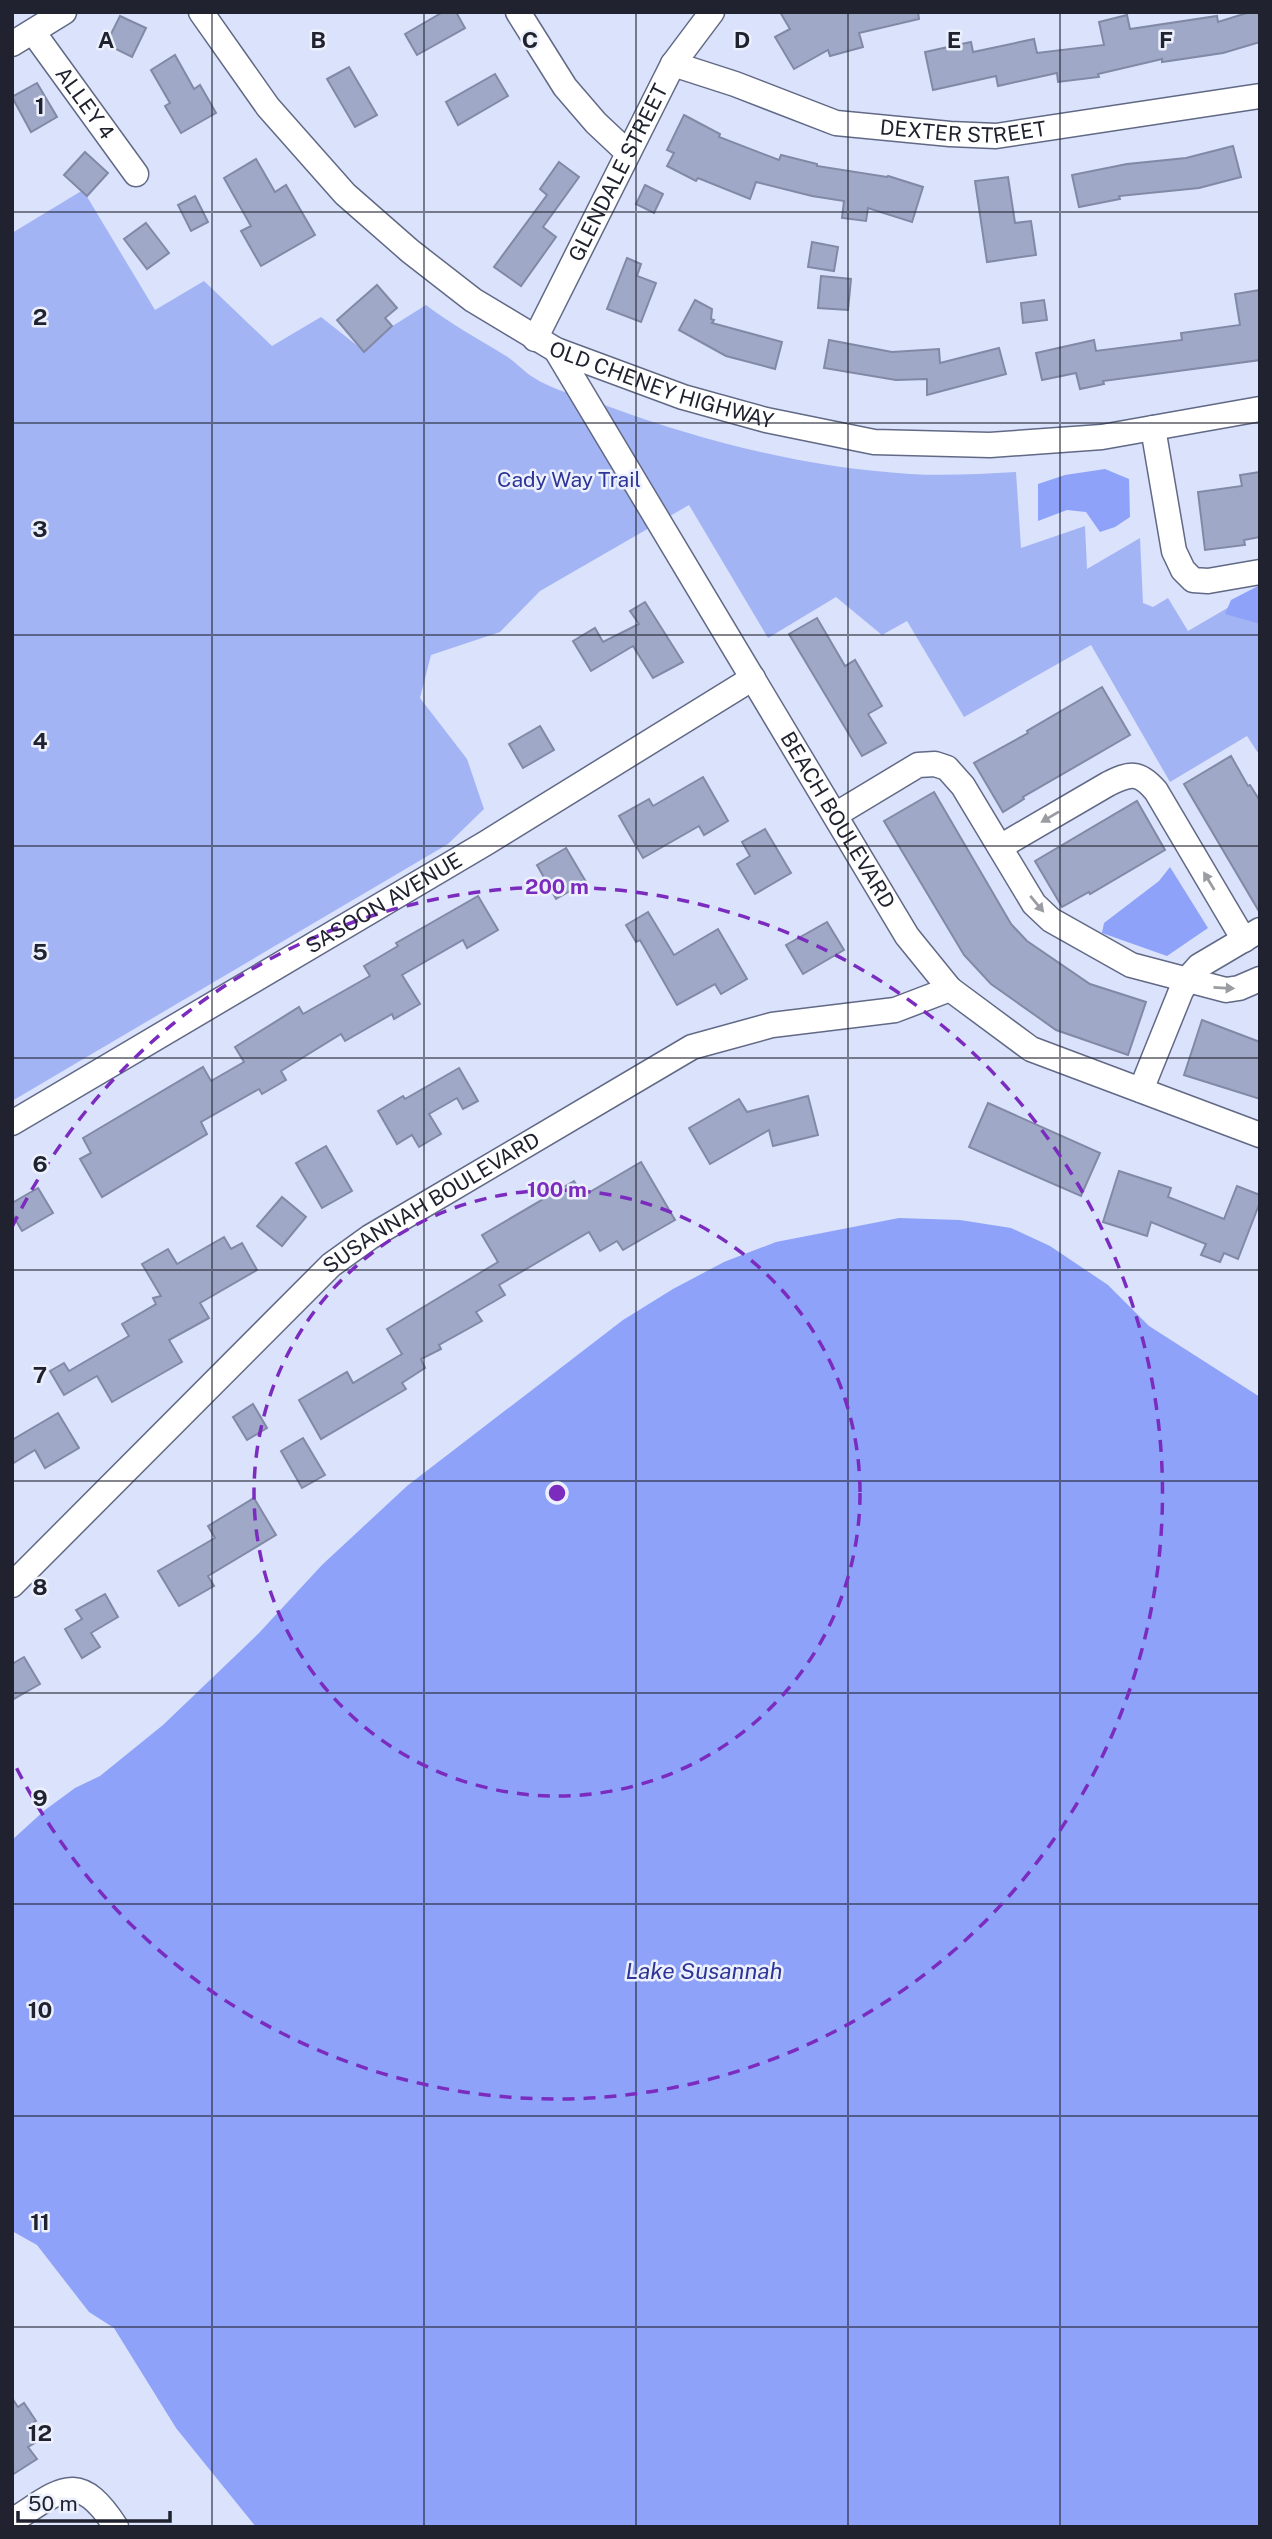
<svg xmlns="http://www.w3.org/2000/svg" width="1272" height="2539" font-family="'Public Sans',sans-serif">
	<style>
		.green { fill: #a3b4f5 }
		.water { fill: #8ea2f9 }
		.building { fill: #a0a8c7; stroke: #8189a7; stroke-width: 2 }
		.lines { fill: none; stroke-linecap: round; stroke-linejoin: round }
		.minor-casing { stroke: #616985; stroke-width: 27 }
		.minor { stroke: #fff; stroke-width: 24 }
		.oneway { fill: #9b9ca1 }
		.grid { fill: none; stroke: #20232f; stroke-width: 2; stroke-opacity: 0.55 }
		.ring { fill: none; stroke: #7b2cbf; stroke-width: 3.5; stroke-dasharray: 12 9 }
		.labels { text-anchor: middle; stroke-width: 5; stroke-linejoin: round; paint-order: stroke }
		.street-label { font-size: 21px; fill: #20232f; stroke: #ecf0fd }
		.park-label { font-size: 21px; fill: #2d3597; stroke: #ecf0fd }
		.water-label { font-size: 23px; font-style: italic; fill: #2d3597; stroke: #ecf0fd }
		.grid-label { font-size: 23px; text-anchor: middle; font-weight: bold; fill: #20232f; stroke: #ecf0fd; stroke-width: 5; stroke-linejoin: round; paint-order: stroke }
		.centre { fill: #7b2cbf; stroke: #ecf0fd; stroke-width: 3.5 }
		.ring-label { font-size: 21px; text-anchor: middle; font-weight: bold; fill: #7b2cbf; stroke: #ecf0fd; stroke-width: 5; stroke-linejoin: round; paint-order: stroke }
	</style>
	<rect width="100%" height="100%" fill="#dae2fc"/>
	<!-- green -->
	<path class="green" d="M83,190L155,310L204,281L272,346L321,317L359,347L426,305C452,325 479,339 506,356C517,363 525,373 536,379C555,391 588,399 610,407C705,442 809,468 910,474C945,476 981,474 1016,472L1021,548L1085,526L1087,569L1140,538L1143,603L1153,607L1168,598L1188,631L1260,589V756L1247,736L1170,782L1091,645L964,717L907,621L882,635L836,597L768,638L689,505L540,591L500,632L431,655L420,698L467,759L484,809L448,844L12,1101V233Z"/>
	<!-- water -->
	<g class="water">
		<path d="M1105,469L1129,479L1130,517L1115,527L1100,532L1086,512L1067,510L1038,521V484L1065,475Z"/>
		<path d="M1260,585V624L1225,614L1231,600Z"/>
		<path d="M1170,867L1208,928L1167,956L1102,933L1104,923L1159,881Z"/>
		<path d="M899,1218L960,1220L1011,1228L1050,1246L1108,1285L1149,1326L1260,1397V2527H256L176,2428L114,2328L89,2312L37,2245L12,2231V1840L45,1810L75,1788L100,1776L163,1725L259,1633L322,1565L407,1486L623,1320L673,1289L724,1262L776,1242Z"/>
	</g>
	<!-- building -->
	<g class="building">
		<path d="M443,12H456L465,28L417,55L405,34Z"/>
		<path d="M780,12H918L919,19L859,33L863,47L830,56L828,50L794,69L775,37L790,29Z"/>
		<path d="M1250,12H1260V42L1223,53L1162,62V59L1098,74L1099,77L1058,82L1057,73L998,86L996,76L933,90L925,52L971,42L973,52L1034,39L1037,53L1104,45L1099,22L1127,15L1130,29L1217,16L1218,22Z"/>
		<path d="M120,16L146,28L132,57L106,44Z"/>
		<path d="M175,55L194,89L200,85L216,113L181,133L165,106L170,103L151,70Z"/>
		<path d="M349,67L377,115L355,127L327,79Z"/>
		<path d="M495,74L508,96L458,125L446,102Z"/>
		<path d="M37,83L57,117L31,132L12,97Z"/>
		<path d="M684,115L720,134L719,137L779,160L781,155L817,164V166L887,177L888,176L923,187L912,222L868,208L866,221L842,218L844,201L812,196L756,182L750,199L698,178L696,181L667,166L674,153L667,150Z"/>
		<path d="M1233,146L1241,177L1199,188L1119,196L1120,199L1079,207L1072,175L1127,164L1186,158Z"/>
		<path d="M85,152L108,173L87,196L64,175Z"/>
		<path d="M256,159L275,192L286,185L315,235L261,266L241,231L251,226L224,178Z"/>
		<path d="M559,162L579,177L543,227L556,237L521,286L494,267L547,195L540,189Z"/>
		<path d="M1008,177L1015,223L1031,221L1036,255L987,262L975,181Z"/>
		<path d="M645,185L663,194L654,213L636,204Z"/>
		<path d="M195,196L208,222L191,231L178,205Z"/>
		<path d="M146,223L169,253L147,269L124,239Z"/>
		<path d="M812,242L838,247L834,271L808,267Z"/>
		<path d="M627,258L641,264L637,276L656,283L641,322L607,309Z"/>
		<path d="M821,276L851,279L848,310L818,308Z"/>
		<path d="M377,285L397,308L385,318L392,326L364,352L337,320Z"/>
		<path d="M1260,290V360L1103,381L1104,384L1080,389L1076,373L1042,380L1036,353L1094,340L1096,351L1182,340L1181,333L1240,325L1235,294Z"/>
		<path d="M695,300L712,309L711,319L714,320L712,323L782,342L775,369L726,356L679,330Z"/>
		<path d="M1044,300L1047,320L1023,323L1021,303Z"/>
		<path d="M829,340L892,352L939,349L940,363L999,348L1006,374L927,395V379L896,380L824,368Z"/>
		<path d="M1260,472V537L1244,540L1245,545L1205,550L1198,492L1242,486L1240,475Z"/>
		<path d="M645,602L683,662L653,678L633,646L591,671L573,641L595,628L603,642L639,624L630,611Z"/>
		<path d="M817,618L845,666L855,660L882,706L868,714L886,743L862,756L789,634Z"/>
		<path d="M1102,687L1130,735L1023,797L1024,799L1003,812L974,763L1028,733L1027,731Z"/>
		<path d="M540,726L554,750L523,768L509,744Z"/>
		<path d="M1231,756L1248,786L1250,785L1260,801V913L1184,784Z"/>
		<path d="M703,777L728,821L704,835L699,826L643,858L619,816L649,799L653,806Z"/>
		<path d="M934,792L1011,924L1027,941L1090,984L1146,1002L1128,1055L1056,1030L991,984L964,955L884,821Z"/>
		<path d="M1137,801L1165,850L1090,894L1089,892L1062,907L1035,861Z"/>
		<path d="M765,829L791,873L755,894L737,864L750,856L742,842Z"/>
		<path d="M566,848L586,882L556,899L537,865Z"/>
		<path d="M478,896L498,930L467,948L463,940L402,975L420,1004L394,1019L392,1014L345,1041L341,1034L281,1071L286,1080L262,1094L259,1089L201,1122L207,1134L102,1197L80,1159L91,1153L83,1138L203,1067L211,1081L244,1062L235,1047L299,1007L303,1014L370,976L364,966L398,946L396,943Z"/>
		<path d="M648,912L674,955L718,929L747,979L721,994L715,984L677,1005L640,940L636,942L626,925Z"/>
		<path d="M827,922L844,950L803,974L786,945Z"/>
		<path d="M1202,1020L1260,1042V1099L1184,1075Z"/>
		<path d="M459,1068L478,1101L463,1109L457,1098L429,1114L441,1134L419,1147L412,1135L397,1144L378,1111L403,1096L405,1099Z"/>
		<path d="M808,1096L818,1135L773,1146L769,1130L710,1164L689,1128L739,1099L747,1112Z"/>
		<path d="M988,1103L1100,1153L1081,1196L969,1147Z"/>
		<path d="M326,1146L352,1191L322,1208L296,1163Z"/>
		<path d="M641,1162L675,1220L623,1250L617,1241L600,1251L589,1232L499,1285L505,1295L476,1312L482,1321L439,1345L441,1349L421,1359L425,1368L402,1383L406,1389L321,1439L299,1400L347,1372L353,1383L402,1354L387,1329L498,1262L482,1235L574,1181L583,1196Z"/>
		<path d="M1119,1171L1171,1188L1168,1197L1224,1219L1237,1186L1260,1195V1202L1238,1259L1224,1253L1220,1262L1201,1255L1206,1244L1151,1222L1147,1236L1103,1222Z"/>
		<path d="M38,1188L53,1213L22,1231L12,1214V1203Z"/>
		<path d="M282,1197L306,1217L282,1246L257,1226Z"/>
		<path d="M224,1237L231,1249L242,1243L257,1270L200,1303L209,1318L169,1340L182,1362L112,1402L97,1376L64,1395L50,1371L64,1363L69,1371L129,1336L122,1324L156,1304L153,1298L161,1296L142,1264L168,1249L177,1264Z"/>
		<path d="M253,1404L267,1428L247,1440L233,1417Z"/>
		<path d="M58,1413L79,1448L45,1468L35,1450L12,1464V1440Z"/>
		<path d="M303,1438L325,1475L302,1488L281,1451Z"/>
		<path d="M254,1498L276,1535L208,1576L214,1586L179,1606L158,1571L215,1538L208,1526Z"/>
		<path d="M105,1594L118,1617L91,1633L100,1647L82,1658L65,1629L82,1619L76,1610Z"/>
		<path d="M24,1657L40,1684L12,1700V1664Z"/>
		<path d="M12,2398L18,2407L24,2403L36,2421L30,2425L40,2440L28,2447L37,2459L12,2475Z"/>
	</g>
	<g class="lines">
		<defs>
			<g id="minor">
				<path id="s1" d="M201,12L268,107L345,194L410,251L473,300L556,350L683,397L766,420L874,442L990,445L1102,437L1260,409"/>
				<path d="M518,12L565,87L596,123L628,153"/>
				<path id="s2" d="M33,32L136,174"/>
				<path d="M12,44L64,12"/>
				<path id="s3" d="M673,64L735,84L836,123L950,134L996,136L1260,96"/>
				<path id="s4" d="M535,339L673,64L712,12"/>
				<path id="s5" d="M556,350L907,936L950,989L1031,1049L1260,1135"/>
				<path d="M1153,428L1174,551L1183,570L1193,580L1208,581L1260,572"/>
				<path d="M835,815L918,765L935,764L947,768L963,786L1034,904L1051,920L1131,965L1226,990L1239,988L1260,979"/>
				<path d="M1000,847L1108,784C1130,773 1139,771 1156,791L1244,940"/>
				<path d="M1141,1090L1181,991L1191,975L1199,966L1260,930"/>
				<path id="s6" d="M12,1123L486,843L753,678"/>
				<path id="s7" d="M12,1585L331,1265L370,1237L692,1047L772,1025L895,1010L950,989"/>
				<path d="M12,2521C61,2490 78,2468 116,2527"/>
			</g>
		</defs>
		<!-- minor casing -->
		<use href="#minor" class="minor-casing"/>
		<!-- minor -->
		<use href="#minor" class="minor"/>
	</g>
	<!-- one-way arrows -->
	<defs><path id="oneway-solid" d="M-6-.8H1V-3.2L6.5 0L1 3.2V.8H-6Z" transform="scale(1.75)"/></defs>
	<g class="oneway">
		<use href="#oneway-solid" transform="translate(1050 817) rotate(149)"/>
		<use href="#oneway-solid" transform="translate(1209 881) rotate(-121)"/>
		<use href="#oneway-solid" transform="translate(1037 904) rotate(50)"/>
		<use href="#oneway-solid" transform="translate(1224 988) rotate(3)"/>
	</g>
	<!-- grid -->
	<path class="grid" d="M212,12V2527M424,12V2527M636,12V2527M848,12V2527M1060,12V2527M12,212H1260M12,423H1260M12,635H1260M12,846H1260M12,1058H1260M12,1270H1260M12,1481H1260M12,1693H1260M12,1904H1260M12,2116H1260M12,2327H1260"/>
	<!-- distance rings -->
	<g class="ring">
		<circle cx="557" cy="1493" r="303"/>
		<path d="M12 1227A606 606 0 1 1 12 1759"/>
	</g>
	<g class="labels">
		<!-- street labels -->
		<g class="street-label">
			<text dy="7" stroke="none"><textPath href="#s2" startOffset="88">ALLEY 4</textPath></text>
			<text dy="7" stroke="none"><textPath href="#s3" startOffset="301">DEXTER STREET</textPath></text>
			<text dy="7" stroke="none"><textPath href="#s4" startOffset="186">GLENDALE STREET</textPath></text>
			<text dy="7" stroke="none"><textPath href="#s1" startOffset="607">OLD CHENEY HIGHWAY</textPath></text>
			<text dy="7" stroke="none"><textPath href="#s5" startOffset="548">BEACH BOULEVARD</textPath></text>
			<text dy="7" stroke="none"><textPath href="#s6" startOffset="432">SASOON AVENUE</textPath></text>
			<text dy="7" stroke="none"><textPath href="#s7" startOffset="570">SUSANNAH BOULEVARD</textPath></text>
		</g>
		<!-- park labels -->
		<g class="park-label">
			<text x="569" y="487">Cady Way Trail</text>
		</g>
		<!-- water labels -->
		<g class="water-label">
			<text x="704" y="1979">Lake Susannah</text>
		</g>
	</g>
	<g class="grid-label">
		<text x="106" y="48">A</text>
		<text x="318" y="48">B</text>
		<text x="530" y="48">C</text>
		<text x="742" y="48">D</text>
		<text x="954" y="48">E</text>
		<text x="1166" y="48">F</text>
		<text x="40" y="114">1</text>
		<text x="40" y="325">2</text>
		<text x="40" y="537">3</text>
		<text x="40" y="749">4</text>
		<text x="40" y="960">5</text>
		<text x="40" y="1172">6</text>
		<text x="40" y="1383">7</text>
		<text x="40" y="1595">8</text>
		<text x="40" y="1806">9</text>
		<text x="40" y="2018">10</text>
		<text x="40" y="2230">11</text>
		<text x="40" y="2441">12</text>
	</g>
	<circle cx="557" cy="1493" r="10" class="centre"/>
	<g class="ring-label">
		<text x="557" y="894">200 m</text>
		<text x="557" y="1197">100 m</text>
	</g>
	<!-- border -->
	<rect width="1272" height="2539" fill="none" stroke="#20232f" stroke-width="28"/>
	<!-- scale -->
	<path d="M18 2511v10h152v-10" fill="none" stroke="#20232f" stroke-width="3.5"/>
	<text x="28" y="2511" font-size="21" fill="#20232f" stroke="#ecf0fd" stroke-width="5" paint-order="stroke">50 m</text>
</svg>
